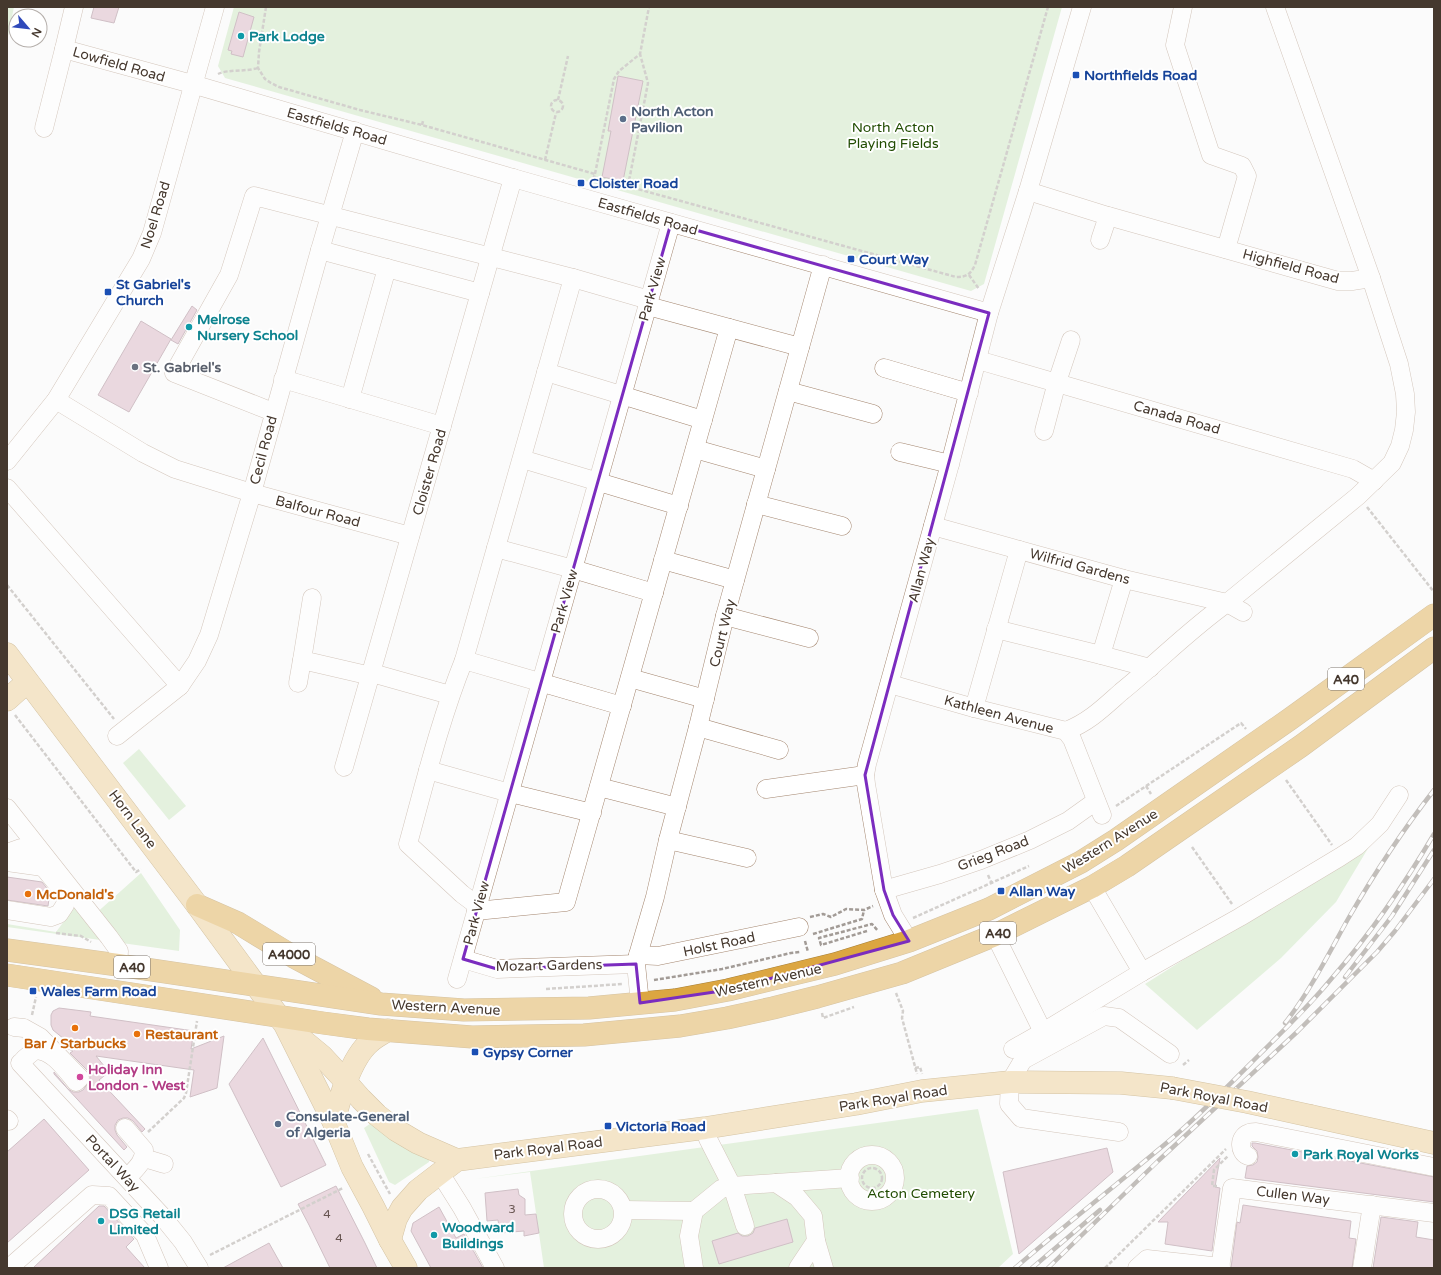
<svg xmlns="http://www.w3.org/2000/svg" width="1441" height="1275" font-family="'Varela Round',sans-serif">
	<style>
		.green { fill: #c7e5bb }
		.building { fill: #d5aebc; stroke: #9b7785 }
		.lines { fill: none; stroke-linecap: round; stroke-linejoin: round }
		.minor-casing { stroke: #a4866f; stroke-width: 19 }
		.major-casing { stroke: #a7803a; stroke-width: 23 }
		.highway-casing { stroke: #a7803a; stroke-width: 23 }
		.path { stroke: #a29b96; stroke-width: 2.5; stroke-dasharray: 4 2; stroke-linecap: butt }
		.minor { stroke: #fff; stroke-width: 18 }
		.major { stroke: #eaca8d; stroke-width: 22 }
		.highway { stroke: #dca641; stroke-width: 22 }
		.rail-casing { stroke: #7c736c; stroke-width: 4.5 }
		.rail { stroke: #fff; stroke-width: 3; stroke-dasharray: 9; stroke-linecap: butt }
		.major-bridge-casing { stroke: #a7803a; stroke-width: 23; stroke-linecap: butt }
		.major-bridge { stroke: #eaca8d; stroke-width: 22 }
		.marked { fill: none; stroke: #7b2cbf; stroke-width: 3; stroke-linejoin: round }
		.culture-dot { fill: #0f9aa8; stroke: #fff; stroke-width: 1.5 }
		.transit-dot { fill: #1a4fb4; stroke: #fff; stroke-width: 1.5 }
		.service-dot { fill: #5c6f8a; stroke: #fff; stroke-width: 1.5 }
		.worship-dot { fill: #6b7280; stroke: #fff; stroke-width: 1.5 }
		.food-dot { fill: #e8710a; stroke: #fff; stroke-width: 1.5 }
		.hotel-dot { fill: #d1479c; stroke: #fff; stroke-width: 1.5 }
		.labels { text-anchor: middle; stroke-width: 4; stroke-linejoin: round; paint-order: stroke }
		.number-label { font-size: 12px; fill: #695652 }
		.shield { fill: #fff; stroke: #7d746d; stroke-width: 1 }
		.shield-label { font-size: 13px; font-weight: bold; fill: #45382e }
		.culture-label { font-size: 14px; font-weight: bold; fill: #0d838f; stroke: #fff; text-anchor: start }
		.street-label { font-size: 14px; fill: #45382e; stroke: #fff }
		.transit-label { font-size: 14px; font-weight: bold; fill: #164399; stroke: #fff; text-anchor: start }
		.service-label { font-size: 14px; font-weight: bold; fill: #4e5e75; stroke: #fff; text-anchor: start }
		.park-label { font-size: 14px; fill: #224d03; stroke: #fff }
		.worship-label { font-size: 14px; font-weight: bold; fill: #5b616d; stroke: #fff; text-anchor: start }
		.food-label { font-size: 14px; font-weight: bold; fill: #c56008; stroke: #fff; text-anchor: start }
		.hotel-label { font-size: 14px; font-weight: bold; fill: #b23c85; stroke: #fff; text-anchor: start }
	</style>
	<rect width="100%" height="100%" fill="#fbfbfb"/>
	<!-- green -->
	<g class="green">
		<path d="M7,7H14L7,41Z"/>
		<path d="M234,7H1062L984,284L971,291L225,78L218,66Z"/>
		<path d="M139,749L186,806L169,820L123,763Z"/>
		<path d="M1373,840L1336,902L1281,958L1197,1030L1145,984Z"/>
		<path d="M141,873L180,930L179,951L7,927V924L56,932L77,904L93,916Z"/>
		<path d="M978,1109L1013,1254L998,1268H544L530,1172L474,1179Z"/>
		<path d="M374,1121L429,1155V1162L395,1185L389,1182L364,1128Z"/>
	</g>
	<!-- building -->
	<g class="building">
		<path d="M94,7H119L114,23L91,18Z"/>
		<path d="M239,12L254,17L243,57L231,54L232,51L228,50Z"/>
		<path d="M618,76L643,81L623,181L602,177L611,131H608Z"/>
		<path d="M192,306L197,310L178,344L171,340Z"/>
		<path d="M141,321L171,339L129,412L98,395Z"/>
		<path d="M7,877L42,882L50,892L48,906L7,900Z"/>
		<path d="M59,1008L91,1012L90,1016L194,1031L191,1049L224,1036L217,1088L190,1097L194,1070L96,1056L109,1072L99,1080L145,1129L142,1132L133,1121L128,1118H123L118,1120L115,1125V1130L117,1135L127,1147L124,1150L54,1074V1072L68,1089L73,1092H79L83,1090L90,1080V1075L88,1071L70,1053L73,1051L66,1048L63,1045L64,1039L53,1030L51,1025V1015L53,1011Z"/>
		<path d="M263,1038L326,1165L281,1187L229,1084Z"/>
		<path d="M44,1119L89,1170L7,1243V1152Z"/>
		<path d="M1252,1143H1255L1434,1177V1202L1245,1178L1247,1166L1253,1165L1257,1162L1258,1157L1257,1151L1252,1146Z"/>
		<path d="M1107,1148L1113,1172L1019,1254L1003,1172Z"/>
		<path d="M1220,1158L1215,1187L1220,1188L1212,1251L1165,1244L1168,1222H1158Z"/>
		<path d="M336,1186L365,1243L377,1268H330L309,1225L298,1204Z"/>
		<path d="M518,1189L519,1195L525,1199V1215L536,1214L539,1233L524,1236V1231L500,1233L498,1220L487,1221L485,1193Z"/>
		<path d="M1243,1205L1351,1221L1349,1238L1356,1239L1352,1268H1231L1237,1222L1240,1223Z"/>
		<path d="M99,1206H104L134,1239L126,1247L145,1268H33Z"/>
		<path d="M439,1207L456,1238L464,1234L483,1268H431L411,1231L413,1223Z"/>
		<path d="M1381,1217L1418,1222L1416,1237L1434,1240V1268H1373Z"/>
		<path d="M787,1219L793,1242L719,1264L712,1241L738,1233L742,1236H748L753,1233L755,1228Z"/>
		<path d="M269,1243L283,1268H223Z"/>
	</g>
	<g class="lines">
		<defs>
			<g id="minor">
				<path d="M74,7L64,49L192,84L513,178L989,313"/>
				<path d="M1183,7L1175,45L1211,155L1242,166L1247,176L1226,249"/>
				<path d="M44,128L64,49"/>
				<path d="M1028,191L1108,216L1338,281H1352L1371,278L1275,7"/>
				<path d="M1100,240L1108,216"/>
				<path d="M320,250L480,293"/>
				<path d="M648,306L800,347"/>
				<path d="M978,360L1353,469L1374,481"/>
				<path d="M884,368L969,393"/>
				<path d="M546,372L703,420"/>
				<path d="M283,379L442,426"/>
				<path d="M788,391L873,414"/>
				<path d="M350,399L387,268"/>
				<path d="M56,400L143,453L175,469L252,493L410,536"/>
				<path d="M273,412L174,373L229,275L254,196L573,278"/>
				<path d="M1044,431L1057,382L1071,340"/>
				<path d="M695,449L766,469"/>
				<path d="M900,452L950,464"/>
				<path d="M522,459L679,506"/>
				<path d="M7,461L56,400L141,259L152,233L215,7"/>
				<path d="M7,488L180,686"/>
				<path d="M756,504L842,526"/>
				<path d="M933,526L1124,579L1227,603L1243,612"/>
				<path d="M496,548L573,569L654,593"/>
				<path d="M663,560L735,580"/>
				<path d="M312,598L302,660L371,676"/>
				<path d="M725,616L809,638"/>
				<path d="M996,629L1101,655L1150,668"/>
				<path d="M1101,655L1124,579"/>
				<path d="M464,660L622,706"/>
				<path d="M372,673L450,695"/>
				<path d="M630,678L705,699"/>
				<path d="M298,683L302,660"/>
				<path d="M890,684L974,708L1066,731L1072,739L1102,815"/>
				<path d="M974,708L1019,550"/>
				<path d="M698,727L779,750"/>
				<path d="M1066,731C1089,722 1103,708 1121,692C1157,663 1189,630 1227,603L1358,496L1392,463L1400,446L1404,430L1406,412L1405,394L1399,364L1371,278"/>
				<path d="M117,736L180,686L197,661L209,635L252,493L320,250L355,131"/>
				<path d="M344,767L513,178"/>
				<path d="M428,770L510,793L592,813"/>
				<path d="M599,787L677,807"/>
				<path d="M766,789L865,775"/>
				<path d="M7,808L109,937L119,951L118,965"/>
				<path d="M668,840L747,858"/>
				<path d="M7,853L21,848L31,852L66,895L65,905L59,914L51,917L7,910"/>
				<path d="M7,862L43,867"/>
				<path d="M1092,887L1142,972"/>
				<path d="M884,890L940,874L981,860L1030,840L1068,821L1096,801"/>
				<path d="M478,906L462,894L408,844C425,782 440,720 464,660L573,278L649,300"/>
				<path d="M476,911L566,902L729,328"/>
				<path d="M995,935L1043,1032"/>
				<path d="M909,941L893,915L884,890L866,784L865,775L867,764L950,464L989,313L1028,191L1082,7"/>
				<path d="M638,955L658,956L799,927"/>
				<path d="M463,959L497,969L636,964"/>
				<path d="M457,979L671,223"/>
				<path d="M640,1003L636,964L638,955L655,897L668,840L698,727L725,616L823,265"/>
				<path d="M14,1027L24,1028L40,1037L80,1078L76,1082C65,1069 53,1050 35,1050L24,1059"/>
				<path d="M1013,1049L1043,1032L1142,972L1240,917L1340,857L1357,846L1380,824L1399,795"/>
				<path d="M20,1063L162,1216L183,1242L199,1268"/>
				<path d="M7,1119L9,1121"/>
				<path d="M125,1128L144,1150C144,1163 135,1169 127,1178"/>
				<path d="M705,1128L708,1139L732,1186L745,1226"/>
				<path d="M1119,1132L1021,1118L1009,1104L1010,1082L1023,1060L1104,1016L1119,1018L1170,1054"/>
				<circle cx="872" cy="1178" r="23"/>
				<path d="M1248,1156C1238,1152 1239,1136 1249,1133C1251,1132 1254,1132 1256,1132L1434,1167"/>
				<path d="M144,1158L164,1164"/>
				<path d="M440,1173L462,1208L495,1268"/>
				<path d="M776,1183L850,1178"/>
				<circle cx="598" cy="1214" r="25"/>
				<path d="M623,1210L694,1211"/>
				<path d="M816,1241L824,1268"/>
				<path d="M9,1268L92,1195L109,1196L145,1235L159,1268"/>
				<path d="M694,1268L689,1236L694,1211L721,1189L732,1186L776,1183L797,1197L813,1216L816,1241L798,1268"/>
				<path d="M1137,1268L1147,1259L1221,1267"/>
				<path d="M1220,1268L1232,1188L1434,1213"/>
				<path d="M1362,1268L1372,1205"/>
			</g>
			<g id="major">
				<path d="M7,654L197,905L285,1025L334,1123L352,1167L373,1206L390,1240L406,1268"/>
				<path d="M7,700L27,682"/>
				<path d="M293,1032L322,1056L346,1082L361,1099L377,1115L396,1130L418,1143L457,1160"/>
				<path d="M1311,1116L1434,1143"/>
				<path d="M334,1123C339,1099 351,1058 370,1042C375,1037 382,1034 388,1030"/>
				<path d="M390,1240L396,1219L402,1208L418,1190L457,1160L705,1128L856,1104L922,1091L1010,1082L1121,1083L1172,1088"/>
			</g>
			<g id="highway">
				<path d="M197,905L238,923L294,957L371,998"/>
				<path d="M7,950L118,965L381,1004L464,1010L589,1008L675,1000L728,990L835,964L909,941L989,909L1081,862L1116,840L1290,719L1434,615"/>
				<path d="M7,975L323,1023L368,1029L472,1037L584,1035L680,1026L727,1018L773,1008L817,997L902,973L995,935L1092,887L1127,866L1301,746L1434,648"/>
			</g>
		</defs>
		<!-- minor casing -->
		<use href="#minor" class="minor-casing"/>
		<!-- major casing -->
		<use href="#major" class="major-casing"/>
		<!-- highway casing -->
		<use href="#highway" class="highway-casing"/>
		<!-- path -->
		<g class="path">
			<path d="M266,7L259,52L258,68L265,79L271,83L279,87L360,110L422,125L595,174L594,177L956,277C966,277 970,275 975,265L1048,7"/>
			<path d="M218,74C228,69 245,72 258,68"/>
			<circle cx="557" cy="106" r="6"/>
			<path d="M558,100L568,56"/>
			<path d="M422,125L423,121"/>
			<path d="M545,160L556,113"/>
			<path d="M595,174L614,79L619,71L640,54L649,7"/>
			<path d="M628,186L648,83L640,54"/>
			<path d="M969,275L979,289"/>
			<path d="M1367,507L1434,592"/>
			<path d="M7,585L114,719"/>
			<path d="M15,715L136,872L141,869"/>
			<path d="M1286,780L1332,845"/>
			<path d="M1146,786L1151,794"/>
			<path d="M1116,806L1241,723L1246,729"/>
			<path d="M1192,847L1232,904"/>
			<path d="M988,875L992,884"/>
			<path d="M810,917L823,914L831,917L846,909L864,910L873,906"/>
			<path d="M913,918L1029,866"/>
			<path d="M867,931L821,945L819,938L872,924L878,931"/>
			<path d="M56,933L81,936L91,942"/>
			<path d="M813,934L862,919L864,910"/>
			<path d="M805,941L808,952"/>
			<path d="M654,980L722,969L791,953L800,952"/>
			<path d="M546,989L623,984"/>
			<path d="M896,993L903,1011L902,1018L917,1074"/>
			<path d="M822,1013L823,1018L854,1007"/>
			<path d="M32,1015L36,997"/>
			<path d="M1183,1065L1189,1060"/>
			<path d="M915,1068L920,1067L922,1074"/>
			<path d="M148,1132L184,1098L186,1093L197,1021"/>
			<path d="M368,1154L390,1194"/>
			<circle cx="872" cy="1178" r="10"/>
			<path d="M1217,1186H1212L1214,1170L1228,1156"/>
			<path d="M210,1255L343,1188"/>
			<path d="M1105,1268L1226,1149"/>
		</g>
		<!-- minor -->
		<use href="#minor" class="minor"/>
		<!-- major -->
		<use href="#major" class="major"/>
		<!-- highway -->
		<use href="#highway" class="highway"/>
		<defs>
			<g id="rail">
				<path d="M1345,977L1392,916L1434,850"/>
				<path d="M1285,1023C1309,993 1329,953 1348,919C1374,874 1402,831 1434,790"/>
				<path d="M1015,1268C1066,1224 1119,1183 1170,1140C1202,1113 1231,1083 1261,1053C1285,1029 1310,1005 1332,978C1371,933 1404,885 1434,834"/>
				<path d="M1032,1268L1100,1210"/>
				<path d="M1048,1268L1158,1161L1297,1032L1377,952L1395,931L1434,879"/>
			</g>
		</defs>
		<!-- rail casing -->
		<use href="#rail" class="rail-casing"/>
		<!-- rail -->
		<use href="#rail" class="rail"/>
		<defs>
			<path id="major-bridge" d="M1172,1088L1247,1102L1311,1116"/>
		</defs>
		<!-- major-bridge casing -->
		<use href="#major-bridge" class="major-bridge-casing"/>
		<!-- major-bridge -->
		<use href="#major-bridge" class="major-bridge"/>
	</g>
	<!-- marked area -->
	<path d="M0 0H1441V1275H0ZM671,223L989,313L865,775L884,890L893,915L909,941L728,990L640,1003L636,964L497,969L463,959Z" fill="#fbfbfb" fill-opacity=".55" fill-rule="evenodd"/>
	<path class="marked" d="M671,223L989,313L865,775L884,890L893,915L909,941L728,990L640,1003L636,964L497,969L463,959Z"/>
	<!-- markers -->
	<g class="culture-dot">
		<circle cx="241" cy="36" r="4"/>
		<circle cx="189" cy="327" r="4"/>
		<circle cx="1295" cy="1154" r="4"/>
		<circle cx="101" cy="1221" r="4"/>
		<circle cx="434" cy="1235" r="4"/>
	</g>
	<g class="transit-dot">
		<rect x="1072" y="71" width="8" height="8" rx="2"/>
		<rect x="577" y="179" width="8" height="8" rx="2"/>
		<rect x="847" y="255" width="8" height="8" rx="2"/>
		<rect x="104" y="288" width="8" height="8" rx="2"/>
		<rect x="997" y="887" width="8" height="8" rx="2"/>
		<rect x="29" y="987" width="8" height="8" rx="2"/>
		<rect x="471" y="1048" width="8" height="8" rx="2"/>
		<rect x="604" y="1122" width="8" height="8" rx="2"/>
	</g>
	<g class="service-dot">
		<circle cx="623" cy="119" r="4"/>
		<circle cx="278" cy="1124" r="4"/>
	</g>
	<circle class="worship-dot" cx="135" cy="367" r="4"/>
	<g class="food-dot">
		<circle cx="28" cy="894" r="4"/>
		<circle cx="75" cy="1028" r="4"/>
		<circle cx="137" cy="1034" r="4"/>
	</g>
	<circle class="hotel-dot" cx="80" cy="1077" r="4"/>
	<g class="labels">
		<!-- number labels -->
		<g class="number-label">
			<text x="512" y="1213">3</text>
			<text x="327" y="1218">4</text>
			<text x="339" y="1242">4</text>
		</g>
		<!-- shield labels -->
		<g class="shield">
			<rect x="1328" y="668" width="36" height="22" rx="3"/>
			<rect x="980" y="922" width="36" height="22" rx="3"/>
			<rect x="263" y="943" width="52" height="22" rx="3"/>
			<rect x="114" y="956" width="36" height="22" rx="3"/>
		</g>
		<g class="shield-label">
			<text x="1346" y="684">A40</text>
			<text x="998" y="938">A40</text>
			<text x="289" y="959">A4000</text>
			<text x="132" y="972">A40</text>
		</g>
		<!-- culture labels -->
		<g class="culture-label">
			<text x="249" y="41">Park Lodge</text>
			<text x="197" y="324">Melrose<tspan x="197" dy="16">Nursery School</tspan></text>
			<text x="1303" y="1159">Park Royal Works</text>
			<text x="109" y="1218">DSG Retail<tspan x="109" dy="16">Limited</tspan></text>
			<text x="442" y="1232">Woodward<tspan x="442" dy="16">Buildings</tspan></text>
		</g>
		<!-- street labels -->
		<g class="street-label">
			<text transform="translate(119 64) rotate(16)" y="5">Lowfield Road</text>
			<text transform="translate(337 126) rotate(16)" y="5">Eastfields Road</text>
			<text transform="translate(155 215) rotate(-73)" y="5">Noel Road</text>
			<text transform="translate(648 216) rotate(16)" y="5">Eastfields Road</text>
			<text transform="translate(1291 266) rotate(15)" y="5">Highfield Road</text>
			<text transform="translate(652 289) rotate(-74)" y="5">Park View</text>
			<text transform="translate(1177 417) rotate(16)" y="5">Canada Road</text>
			<text transform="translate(263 450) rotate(-75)" y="5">Cecil Road</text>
			<text transform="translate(429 472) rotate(-74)" y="5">Cloister Road</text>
			<text transform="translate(318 511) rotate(15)" y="5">Balfour Road</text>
			<text transform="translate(1080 566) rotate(15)" y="5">Wilfrid Gardens</text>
			<text transform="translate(921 570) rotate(-75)" y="5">Allan Way</text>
			<text transform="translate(564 601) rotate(-74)" y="5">Park View</text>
			<text transform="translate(722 633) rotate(-76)" y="5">Court Way</text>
			<text transform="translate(999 714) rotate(15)" y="5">Kathleen Avenue</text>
			<text transform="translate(133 819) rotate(53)" y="5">Horn Lane</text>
			<text transform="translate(1110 841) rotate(-32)" y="5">Western Avenue</text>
			<text transform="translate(993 853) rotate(-21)" y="5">Grieg Road</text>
			<text transform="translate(476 913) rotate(-75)" y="5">Park View</text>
			<text transform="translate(719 944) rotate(-12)" y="5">Holst Road</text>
			<text transform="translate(549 965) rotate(-1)" y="5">Mozart Gardens</text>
			<text transform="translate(768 980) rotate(-13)" y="5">Western Avenue</text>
			<text transform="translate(446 1007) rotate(3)" y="5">Western Avenue</text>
			<text transform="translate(1214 1097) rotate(11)" y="5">Park Royal Road</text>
			<text transform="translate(893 1098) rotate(-9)" y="5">Park Royal Road</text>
			<text transform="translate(548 1148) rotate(-7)" y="5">Park Royal Road</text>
			<text transform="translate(113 1163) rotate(47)" y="5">Portal Way</text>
			<text transform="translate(1293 1195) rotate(7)" y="5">Cullen Way</text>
		</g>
		<!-- transit labels -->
		<g class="transit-label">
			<text x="1084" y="80">Northfields Road</text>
			<text x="589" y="188">Cloister Road</text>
			<text x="859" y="264">Court Way</text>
			<text x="116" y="289">St Gabriel's<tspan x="116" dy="16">Church</tspan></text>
			<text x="1009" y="896">Allan Way</text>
			<text x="41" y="996">Wales Farm Road</text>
			<text x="483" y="1057">Gypsy Corner</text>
			<text x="616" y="1131">Victoria Road</text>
		</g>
		<!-- service labels -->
		<g class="service-label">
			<text x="631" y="116">North Acton<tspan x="631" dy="16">Pavilion</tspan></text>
			<text x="286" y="1121">Consulate-General<tspan x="286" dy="16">of Algeria</tspan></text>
		</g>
		<!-- park labels -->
		<g class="park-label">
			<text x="893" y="132">North Acton<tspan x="893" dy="16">Playing Fields</tspan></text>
			<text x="921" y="1198">Acton Cemetery</text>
		</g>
		<!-- worship labels -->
		<g class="worship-label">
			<text x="143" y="372">St. Gabriel's</text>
		</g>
		<!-- food labels -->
		<g class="food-label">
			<text x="36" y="899">McDonald's</text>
			<text x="145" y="1039">Restaurant</text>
			<text x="75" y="1048" text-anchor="middle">Bar / Starbucks</text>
		</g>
		<!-- hotel labels -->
		<g class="hotel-label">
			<text x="88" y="1074">Holiday Inn<tspan x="88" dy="16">London - West</tspan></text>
		</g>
	</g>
	<!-- border -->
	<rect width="1441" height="1275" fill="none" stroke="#45382e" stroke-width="16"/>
	<!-- north arrow -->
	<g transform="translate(28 28) rotate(118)"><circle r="19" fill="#ffffff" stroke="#b5afab"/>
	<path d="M0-3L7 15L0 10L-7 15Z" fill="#2f49ba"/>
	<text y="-6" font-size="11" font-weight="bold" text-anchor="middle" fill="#45382e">N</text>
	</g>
</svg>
